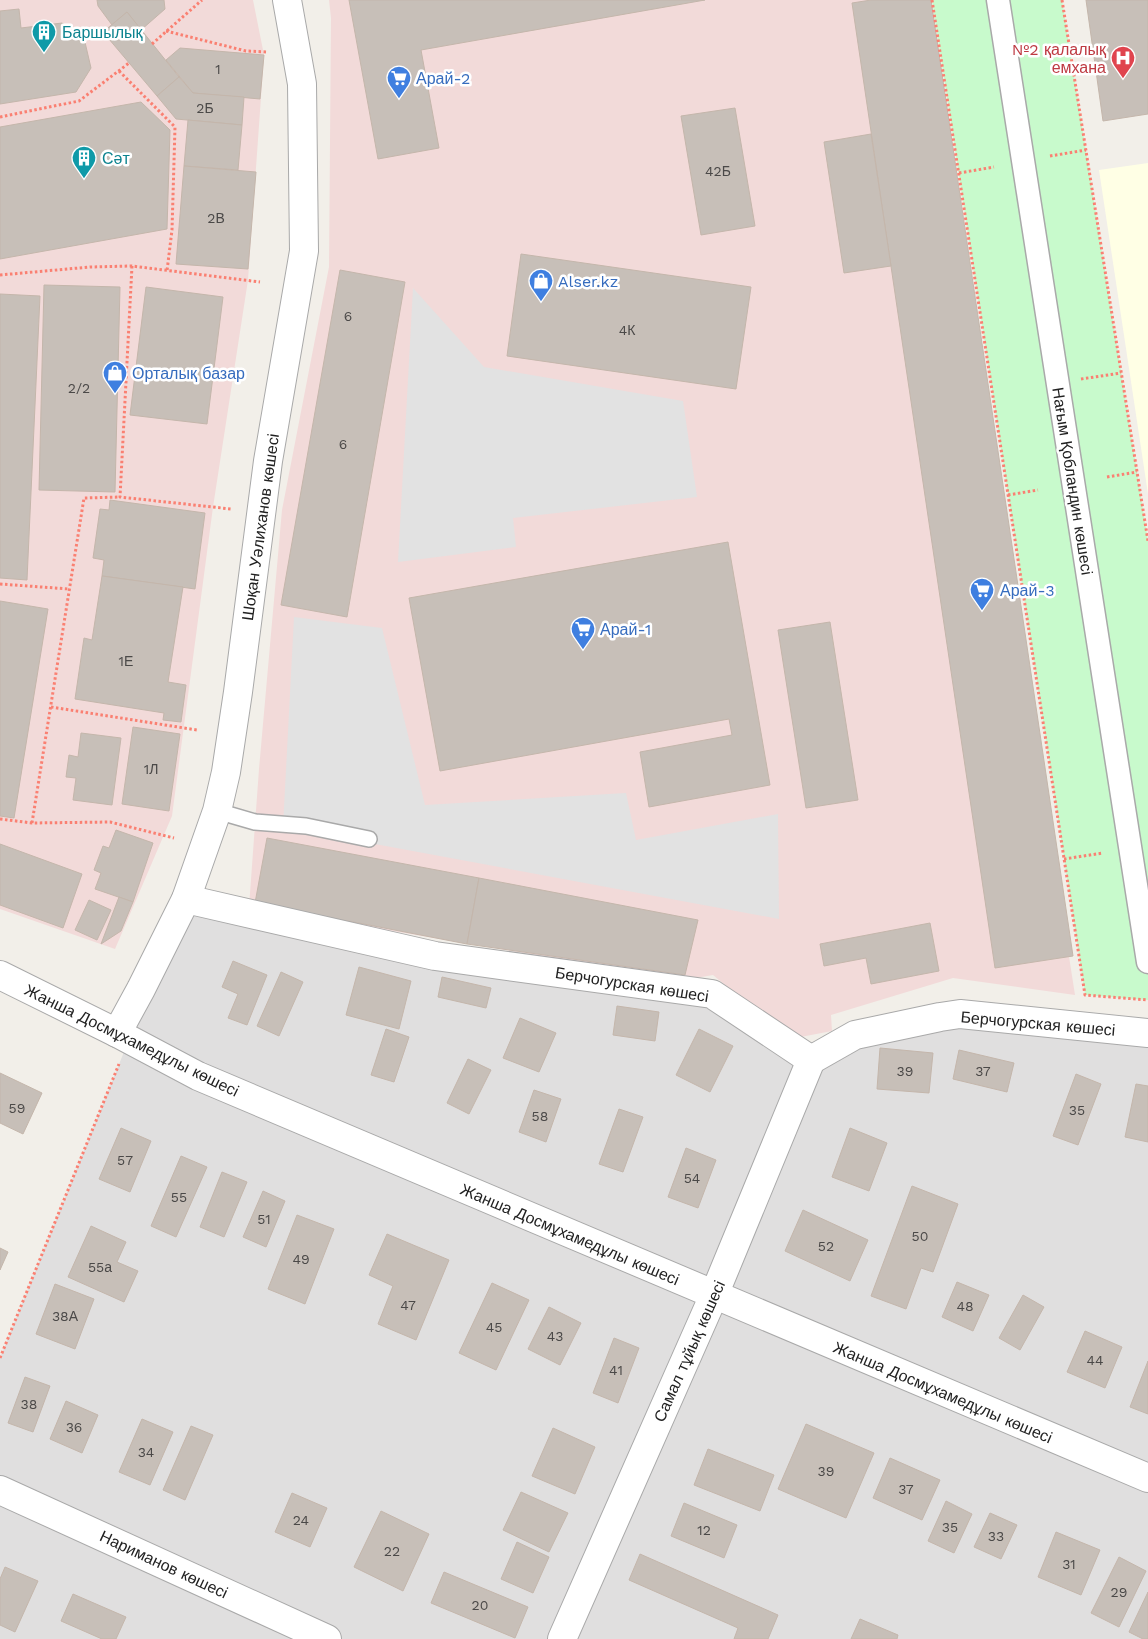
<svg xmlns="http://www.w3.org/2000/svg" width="1148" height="1639" font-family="'Work Sans',sans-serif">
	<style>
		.residential { fill: #e0dfdf }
		.commercial { fill: #f2dad9 }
		.education { fill: #ffffe5 }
		.park { fill: #c8facc }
		.parking { fill: #e2e2e2 }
		.building { fill: #c7bfb8; stroke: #c4b6ab }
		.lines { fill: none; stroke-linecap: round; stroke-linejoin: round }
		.service-casing { stroke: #a9a9a9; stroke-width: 18 }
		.pedestrian-casing { stroke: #a9a9a9; stroke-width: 25 }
		.minor-casing { stroke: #a9a9a9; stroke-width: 30 }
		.tertiary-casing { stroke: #a9a9a9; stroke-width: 30 }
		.path { stroke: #fa8072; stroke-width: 3; stroke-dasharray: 2.5 2.5; stroke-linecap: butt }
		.service { stroke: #fff; stroke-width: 15 }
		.pedestrian { stroke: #fff; stroke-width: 22 }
		.minor { stroke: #fff; stroke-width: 28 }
		.tertiary { stroke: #fff; stroke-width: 28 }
		.labels { text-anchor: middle; stroke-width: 5; stroke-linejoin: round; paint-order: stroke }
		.number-label { font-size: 14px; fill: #4b4948 }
		.culture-label { font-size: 16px; fill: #0d838f; stroke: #fff; text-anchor: start }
		.health-label { font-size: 16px; fill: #be3a42; stroke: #fff; text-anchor: end }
		.shop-label { font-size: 16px; fill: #366cbe; stroke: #fff; text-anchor: start }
		.street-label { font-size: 16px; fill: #222; stroke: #fff }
	</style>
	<rect width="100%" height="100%" fill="#f2efe9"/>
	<!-- residential -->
	<path class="residential" d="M186,899L712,994L811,1060L940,1017L1148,1033V1639H0V1358Z"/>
	<!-- commercial -->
	<g class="commercial">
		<path d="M0,0H253L264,55L248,280L213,507L172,816L115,949L0,909Z"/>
		<path d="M329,0H920L1075,995L953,978L831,1015L832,1031L790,1039L713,975L684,980L249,907L259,769L282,510L329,267L331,18Z"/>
	</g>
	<!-- education -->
	<path class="education" d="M1148,163V494L1099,170Z"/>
	<!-- park -->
	<path class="park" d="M932,0H1062L1148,541V1000L1085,995Z"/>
	<!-- parking -->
	<g class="parking">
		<path d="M413,288L484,367L683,401L697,497L513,518L516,547L398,562Z"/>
		<path d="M294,617L382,628L425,805L626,793L636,840L778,814L779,919L283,827Z"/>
	</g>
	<!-- building -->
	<g class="building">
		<path d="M97,0H164L165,9L141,30L127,12L112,25L98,6Z"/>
		<path d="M349,0H705L421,50L439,148L378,159Z"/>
		<path d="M871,0H931L1073,956L995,968L852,3Z"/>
		<path d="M1086,0H1148V114L1103,121Z"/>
		<path d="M19,9L21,28L62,23L84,38L91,68L76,92L0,104V11Z"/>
		<path d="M127,12L179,77L157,96L103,32Z"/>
		<path d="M180,48L264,55L260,99L193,93L166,60Z"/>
		<path d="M179,77L193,93L244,97L242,125L176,119L157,96Z"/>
		<path d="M141,102L170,130L167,229L0,259V127Z"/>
		<path d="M735,108L755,226L701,235L681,116Z"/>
		<path d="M188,120L242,125L238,170L184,166Z"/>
		<path d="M871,134L891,266L844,273L824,142Z"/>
		<path d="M184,166L256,172L248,269L176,264Z"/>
		<path d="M521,254L751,287L736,389L507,356Z"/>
		<path d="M340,270L405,282L347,617L281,605Z"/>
		<path d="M44,285L120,287L115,492L39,490Z"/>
		<path d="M146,287L223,297L207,424L130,415Z"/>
		<path d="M0,294L40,296L27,580L0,578Z"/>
		<path d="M110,500L205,513L195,589L102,576L104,560L93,558L100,509L109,510Z"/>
		<path d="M728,542L770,785L649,807L640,752L732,735L729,719L440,771L409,598Z"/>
		<path d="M102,576L183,587L168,682L186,685L181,722L163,720L164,713L75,699L84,638L92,640Z"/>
		<path d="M0,601L48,609L14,818L0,816Z"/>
		<path d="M830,622L858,800L806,808L778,630Z"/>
		<path d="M133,727L180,734L169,811L122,804Z"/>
		<path d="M81,733L121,738L112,805L73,800L76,778L66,777L69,755L78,757Z"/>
		<path d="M116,830L153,843L133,902L95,889L101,873L94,870L103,846L109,848Z"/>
		<path d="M267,838L479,878L467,944L255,903Z"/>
		<path d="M0,844L82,874L63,928L0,905Z"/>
		<path d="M479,878L698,920L685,975L467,944Z"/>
		<path d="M119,897L133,902L121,931L101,944Z"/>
		<path d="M89,900L111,910L97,940L75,930Z"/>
		<path d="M930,923L939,971L871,984L866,958L824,966L820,944Z"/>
		<path d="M233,961L267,975L247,1025L228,1018L238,994L222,987Z"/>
		<path d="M359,967L411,981L399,1029L346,1015Z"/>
		<path d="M281,972L303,982L279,1036L257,1026Z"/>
		<path d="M442,977L491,988L486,1008L438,997Z"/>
		<path d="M617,1006L659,1012L655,1041L613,1035Z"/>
		<path d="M520,1018L556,1033L539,1072L503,1058Z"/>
		<path d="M386,1029L409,1037L394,1082L371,1075Z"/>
		<path d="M699,1029L733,1046L710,1092L676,1075Z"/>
		<path d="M880,1048L933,1053L929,1093L877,1089Z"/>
		<path d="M959,1050L1014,1063L1007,1092L953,1079Z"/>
		<path d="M468,1059L491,1070L469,1114L447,1103Z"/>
		<path d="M0,1073L42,1093L23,1134L0,1123Z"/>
		<path d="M1076,1074L1101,1084L1078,1145L1053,1136Z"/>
		<path d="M1136,1084L1148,1086V1142L1125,1137Z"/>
		<path d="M534,1090L561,1099L546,1142L519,1132Z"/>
		<path d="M619,1109L643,1117L623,1172L599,1164Z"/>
		<path d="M121,1128L151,1141L130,1192L99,1179Z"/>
		<path d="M850,1128L887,1143L869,1191L832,1177Z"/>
		<path d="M686,1148L716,1160L698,1208L668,1197Z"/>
		<path d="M181,1156L207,1167L176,1237L151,1226Z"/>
		<path d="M222,1172L247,1182L224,1237L200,1227Z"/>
		<path d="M912,1186L958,1204L933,1272L921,1268L906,1309L871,1296Z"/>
		<path d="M263,1191L285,1201L266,1247L243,1237Z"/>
		<path d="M803,1210L868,1240L850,1281L785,1251Z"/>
		<path d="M297,1215L334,1229L305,1304L268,1289Z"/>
		<path d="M91,1226L126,1242L117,1262L138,1271L124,1302L68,1277Z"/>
		<path d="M387,1234L449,1260L416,1340L378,1324L393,1286L369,1275Z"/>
		<path d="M0,1248L8,1252L0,1270Z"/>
		<path d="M957,1282L989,1295L973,1331L942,1317Z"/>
		<path d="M492,1283L529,1300L496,1370L459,1353Z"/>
		<path d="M55,1284L94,1299L75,1349L36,1334Z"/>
		<path d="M1023,1295L1044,1307L1020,1350L999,1338Z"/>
		<path d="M549,1307L581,1323L560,1365L528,1349Z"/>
		<path d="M1085,1331L1122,1347L1105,1388L1067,1372Z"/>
		<path d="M614,1338L639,1348L618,1403L593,1393Z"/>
		<path d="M1148,1361V1414L1130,1407Z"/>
		<path d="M25,1377L50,1386L33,1432L8,1423Z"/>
		<path d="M66,1401L98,1415L82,1453L50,1439Z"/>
		<path d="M142,1419L173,1432L150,1485L119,1472Z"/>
		<path d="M806,1424L874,1453L846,1518L778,1489Z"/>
		<path d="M191,1426L213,1435L185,1500L163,1490Z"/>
		<path d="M553,1428L595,1447L575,1494L532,1476Z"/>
		<path d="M708,1449L774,1475L760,1511L694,1485Z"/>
		<path d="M890,1458L940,1480L922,1520L873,1498Z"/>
		<path d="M521,1492L568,1513L549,1552L503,1530Z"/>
		<path d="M292,1493L327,1508L310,1547L275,1532Z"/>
		<path d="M946,1501L972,1514L954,1553L928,1541Z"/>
		<path d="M684,1503L737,1525L724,1558L671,1536Z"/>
		<path d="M381,1511L429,1534L403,1591L354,1567Z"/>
		<path d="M990,1513L1017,1525L1001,1559L974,1547Z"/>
		<path d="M1056,1532L1100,1550L1081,1595L1038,1577Z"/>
		<path d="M517,1542L549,1557L533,1593L501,1579Z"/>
		<path d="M640,1554L778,1615L768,1639H734L738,1628L629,1580Z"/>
		<path d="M1119,1557L1146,1571L1119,1627L1091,1613Z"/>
		<path d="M5,1567L38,1581L15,1632L0,1625V1579Z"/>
		<path d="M444,1572L528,1607L515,1638L431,1603Z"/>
		<path d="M1148,1592V1639H1143L1129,1632Z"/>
		<path d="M73,1594L126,1617L116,1639H102L61,1621Z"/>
		<path d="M860,1619L898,1635L897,1639H851Z"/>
	</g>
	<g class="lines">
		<defs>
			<path id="service" d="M217,811L255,822L306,826L369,839"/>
			<path id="pedestrian" d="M998,0L1148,962"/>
			<g id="minor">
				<path d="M186,899L435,956L712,994L811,1060"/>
				<path d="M811,1060L855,1035L940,1017L960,1014L1148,1033"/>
				<path d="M562,1639L714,1295L811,1060"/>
			</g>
			<g id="tertiary">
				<path d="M0,975L117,1033L198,1076L1148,1478"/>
				<path d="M117,1033L141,989L186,899L217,811L226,772L238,692L268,461L304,251L302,84L287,0"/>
				<path d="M0,1490L327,1639"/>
			</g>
		</defs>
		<!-- service casing -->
		<use href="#service" class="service-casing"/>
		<!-- pedestrian casing -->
		<use href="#pedestrian" class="pedestrian-casing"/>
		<!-- minor casing -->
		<use href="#minor" class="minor-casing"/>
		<!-- tertiary casing -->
		<use href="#tertiary" class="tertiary-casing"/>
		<!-- path -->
		<g class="path">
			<path d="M932,0L1085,995L1148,1000"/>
			<path d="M1062,0L1148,541"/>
			<path d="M166,31L246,51L268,52"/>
			<path d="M152,44L202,0"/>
			<path d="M119,71L175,127L172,230L167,271"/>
			<path d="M0,117L79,101L129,63"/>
			<path d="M1050,156L1086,150"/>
			<path d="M959,173L994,167"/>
			<path d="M132,266L120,497L231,509"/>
			<path d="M0,275L90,267L132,266L260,282"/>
			<path d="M1081,379L1121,373"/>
			<path d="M1107,477L1137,472"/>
			<path d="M1008,495L1038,490"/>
			<path d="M0,584L69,589"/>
			<path d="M51,707L197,730"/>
			<path d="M0,819L32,823L110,822L174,838"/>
			<path d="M32,823L84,498L120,497"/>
			<path d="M1064,859L1103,853"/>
			<path d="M0,1358L119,1064"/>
		</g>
		<!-- service -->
		<use href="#service" class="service"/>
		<!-- pedestrian -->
		<use href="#pedestrian" class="pedestrian"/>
		<!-- minor -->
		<use href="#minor" class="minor"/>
		<!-- tertiary -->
		<use href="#tertiary" class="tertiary"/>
	</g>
	<!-- icons -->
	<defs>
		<symbol id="building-pin" viewBox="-11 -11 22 30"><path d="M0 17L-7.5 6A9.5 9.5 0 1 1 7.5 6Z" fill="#0f9aa8" stroke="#fff"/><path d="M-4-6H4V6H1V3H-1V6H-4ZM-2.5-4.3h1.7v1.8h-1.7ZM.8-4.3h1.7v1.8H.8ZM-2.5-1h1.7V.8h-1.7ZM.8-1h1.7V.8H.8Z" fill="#fff"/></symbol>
		<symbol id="hospital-pin" viewBox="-11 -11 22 30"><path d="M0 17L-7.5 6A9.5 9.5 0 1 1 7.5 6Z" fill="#e0444e" stroke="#fff"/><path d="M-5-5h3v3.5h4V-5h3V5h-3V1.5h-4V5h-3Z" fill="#fff"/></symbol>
		<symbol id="supermarket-pin" viewBox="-11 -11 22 30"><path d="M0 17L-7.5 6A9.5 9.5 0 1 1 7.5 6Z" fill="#3f7fe0" stroke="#fff"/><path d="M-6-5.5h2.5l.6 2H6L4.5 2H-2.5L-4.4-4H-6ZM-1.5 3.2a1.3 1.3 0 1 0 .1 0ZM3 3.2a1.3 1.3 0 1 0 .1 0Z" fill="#fff"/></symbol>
		<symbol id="shop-pin" viewBox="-11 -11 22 30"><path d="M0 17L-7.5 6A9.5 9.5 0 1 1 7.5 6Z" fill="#3f7fe0" stroke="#fff"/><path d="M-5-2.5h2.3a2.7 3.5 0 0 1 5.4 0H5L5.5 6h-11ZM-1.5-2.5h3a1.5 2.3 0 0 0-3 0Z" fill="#fff"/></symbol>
	</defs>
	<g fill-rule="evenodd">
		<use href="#building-pin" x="30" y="18" width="28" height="38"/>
		<use href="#hospital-pin" x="1109" y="44" width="28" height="38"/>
		<use href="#supermarket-pin" x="385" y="64" width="28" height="38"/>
		<use href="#building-pin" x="70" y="144" width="28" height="38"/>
		<use href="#shop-pin" x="527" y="267" width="28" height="38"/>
		<use href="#shop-pin" x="101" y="359" width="28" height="38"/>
		<use href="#supermarket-pin" x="968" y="576" width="28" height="38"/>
		<use href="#supermarket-pin" x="569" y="615" width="28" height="38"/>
	</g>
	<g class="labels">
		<!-- number labels -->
		<g class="number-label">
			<text x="218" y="74">1</text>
			<text x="205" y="113">2Б</text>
			<text x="718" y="176">42Б</text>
			<text x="216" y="223">2В</text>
			<text x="348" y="321">6</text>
			<text x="627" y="335">4К</text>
			<text x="79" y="393">2/2</text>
			<text x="343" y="449">6</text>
			<text x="126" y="666">1Е</text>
			<text x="151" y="774">1Л</text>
			<text x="905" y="1076">39</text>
			<text x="983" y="1076">37</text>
			<text x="17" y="1113">59</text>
			<text x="1077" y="1115">35</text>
			<text x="540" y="1121">58</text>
			<text x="125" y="1165">57</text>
			<text x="692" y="1183">54</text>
			<text x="179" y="1202">55</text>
			<text x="264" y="1224">51</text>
			<text x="920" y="1241">50</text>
			<text x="826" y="1251">52</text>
			<text x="301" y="1264">49</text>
			<text x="100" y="1272">55а</text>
			<text x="408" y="1310">47</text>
			<text x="965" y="1311">48</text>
			<text x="65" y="1321">38А</text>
			<text x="494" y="1332">45</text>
			<text x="555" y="1341">43</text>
			<text x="1095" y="1365">44</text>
			<text x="616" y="1375">41</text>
			<text x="29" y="1409">38</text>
			<text x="74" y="1432">36</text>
			<text x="146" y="1457">34</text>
			<text x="826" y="1476">39</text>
			<text x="906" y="1494">37</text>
			<text x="301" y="1525">24</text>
			<text x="950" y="1532">35</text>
			<text x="704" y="1535">12</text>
			<text x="996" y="1541">33</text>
			<text x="392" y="1556">22</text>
			<text x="1069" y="1569">31</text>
			<text x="1119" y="1597">29</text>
			<text x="480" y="1610">20</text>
		</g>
		<!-- culture labels -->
		<g class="culture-label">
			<text x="62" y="38">Баршылық</text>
			<text x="102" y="164">Сәт</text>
		</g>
		<!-- health labels -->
		<g class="health-label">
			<text x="1106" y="55">№2 қалалық<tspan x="1106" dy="18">емхана</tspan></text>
		</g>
		<!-- shop labels -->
		<g class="shop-label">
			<text x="416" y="84">Арай-2</text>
			<text x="558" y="287">Alser.kz</text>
			<text x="132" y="379">Орталық базар</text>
			<text x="1000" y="596">Арай-3</text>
			<text x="600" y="635">Арай-1</text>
		</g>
		<!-- street labels -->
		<g class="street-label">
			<text transform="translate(1073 481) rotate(81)" y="6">Нағым Қобландин көшесі</text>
			<text transform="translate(260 527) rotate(-82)" y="6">Шоқан Уәлиханов көшесі</text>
			<text transform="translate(632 984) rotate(9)" y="6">Берчогурская көшесі</text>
			<text transform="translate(1038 1023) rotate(5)" y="6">Берчогурская көшесі</text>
			<text transform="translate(132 1040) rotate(26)" y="6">Жанша Досмұхамедұлы көшесі</text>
			<text transform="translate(570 1234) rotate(23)" y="6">Жанша Досмұхамедұлы көшесі</text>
			<text transform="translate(689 1351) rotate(-66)" y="6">Самал тұйық көшесі</text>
			<text transform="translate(943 1392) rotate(23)" y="6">Жанша Досмұхамедұлы көшесі</text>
			<text transform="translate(164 1564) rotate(25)" y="6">Нариманов көшесі</text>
		</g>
	</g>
</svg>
